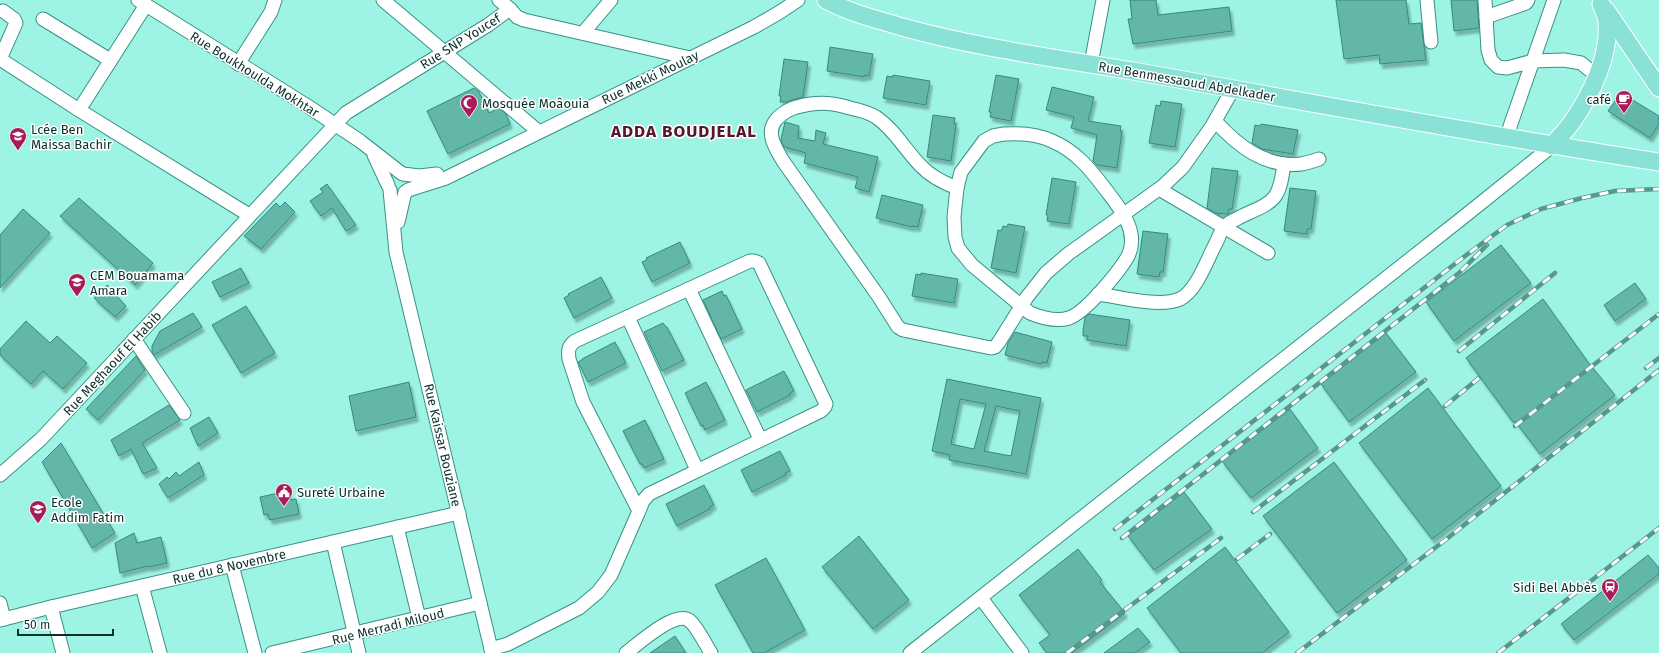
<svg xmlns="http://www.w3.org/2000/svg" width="1659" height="653" font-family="'Fira Sans',sans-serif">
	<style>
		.building { fill: #62b7a9; stroke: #328b7d; fill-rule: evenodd; filter: url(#shadow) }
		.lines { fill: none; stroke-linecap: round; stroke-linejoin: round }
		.minor-casing { stroke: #399183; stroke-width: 15 }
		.major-casing { stroke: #fff; stroke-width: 19 }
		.minor { stroke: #fff; stroke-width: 13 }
		.major { stroke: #8ae1d5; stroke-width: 17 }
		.rail-casing { stroke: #58978c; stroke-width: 4.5 }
		.rail { stroke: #fff; stroke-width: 3; stroke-dasharray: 9; stroke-linecap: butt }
		.labels { text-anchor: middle; stroke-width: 3; stroke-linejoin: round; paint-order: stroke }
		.street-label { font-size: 13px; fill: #0a302b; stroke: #fff }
		.poi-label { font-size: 13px; fill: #0a302b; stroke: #fff; text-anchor: start }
		.district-label { font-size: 17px; font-weight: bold; letter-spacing: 1px; fill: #59162f; stroke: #fff }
	</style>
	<defs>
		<filter id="shadow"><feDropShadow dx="2.5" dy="4.5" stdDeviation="1" flood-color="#0004"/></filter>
	</defs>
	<rect width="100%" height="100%" fill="#9ef4e4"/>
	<!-- building -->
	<g class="building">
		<path d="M1130,0H1156L1158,15L1229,7L1232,31L1133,44L1128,19H1132Z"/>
		<path d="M1336,0H1406L1409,24L1421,23L1426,60L1380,64L1379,55L1344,59Z"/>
		<path d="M1451,0H1477L1479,28L1454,31Z"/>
		<path d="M830,47L873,54L869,76L864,75V77L827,71Z"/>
		<path d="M784,59L808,62L803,97L786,102H780L781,96H779Z"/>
		<path d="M893,75L930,81L926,105L883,98L887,76L893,77Z"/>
		<path d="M996,75L1019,79L1011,121L990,117L991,112H989Z"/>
		<path d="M1052,87L1094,97L1088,121L1121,126L1120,131H1122L1117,168L1097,165L1093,161L1097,135L1071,128L1074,117L1046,110Z"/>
		<path d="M474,88L479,92L489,113L499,108L506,114L510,124L448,154L427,111Z"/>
		<path d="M1621,93L1659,116V124L1650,138L1608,111Z"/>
		<path d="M1161,101L1182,104L1175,147L1149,143L1156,105L1160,106Z"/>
		<path d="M933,115L955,118L954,124H956L951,161L927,157Z"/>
		<path d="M785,122L799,126L798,138L815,141L816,130L826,133L823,144L878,157L869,192L855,188L858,177L804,163L806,153L784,147L782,143L781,139Z"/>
		<path d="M1261,124L1298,130L1293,154L1262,149L1252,143L1255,125L1260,126Z"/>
		<path d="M1212,168L1238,171L1232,209H1229L1228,214L1215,213L1207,208Z"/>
		<path d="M1052,178L1076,182L1069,224L1047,221L1048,215H1046Z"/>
		<path d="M327,184L356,225L346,231L332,208L321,216L310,201L323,192L320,189Z"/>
		<path d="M1290,188L1316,191L1311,229H1307V234L1284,231Z"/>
		<path d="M882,195L923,205L918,227L913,226L912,227L876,218Z"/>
		<path d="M79,198L153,263L135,285L60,216Z"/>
		<path d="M285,202L295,212L261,249L244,236L276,203L280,207Z"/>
		<path d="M23,209L50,233L0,288V235Z"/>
		<path d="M1008,224L1025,227L1016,273L991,268L998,230L1001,231L1003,226L1007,227Z"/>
		<path d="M1143,231L1168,234L1163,272H1160L1159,277L1137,274Z"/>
		<path d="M680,242L690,263L652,282L642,262L647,260L646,258Z"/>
		<path d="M1501,245L1531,283L1454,341L1426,302Z"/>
		<path d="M241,268L249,283L220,297L212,282Z"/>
		<path d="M921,273L958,279L954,303L912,296L916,274L921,275Z"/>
		<path d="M601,277L612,298L574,318L564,298L569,295L568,294Z"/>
		<path d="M1635,283L1646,299L1615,321L1604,305Z"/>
		<path d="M107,285L126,306L115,317L94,298Z"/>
		<path d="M722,291L724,296L726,295L742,329L721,339L703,300Z"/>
		<path d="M1543,299L1588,362L1615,395L1540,454L1515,421L1513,422L1466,358Z"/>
		<path d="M246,306L275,353L241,373L212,325Z"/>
		<path d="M193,313L202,327L154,355L152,352V346L160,331Z"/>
		<path d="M1089,314L1130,320L1126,346L1087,340L1088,336H1083V331L1085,317Z"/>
		<path d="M26,321L50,343L57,336L87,363L63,389L43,371L31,384L0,355V349Z"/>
		<path d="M663,323L666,327H667L684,360L662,371L644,332Z"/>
		<path d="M1015,332L1052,342L1047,363L1042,362L1041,364L1005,355L1008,343Z"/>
		<path d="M1386,333L1416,372L1349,422L1321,384Z"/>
		<path d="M615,342L626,363L588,382L578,362L582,360V359Z"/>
		<path d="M136,356L145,370L98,420L86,409Z"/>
		<path d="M784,371L794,391L790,393V395L757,412L746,390Z"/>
		<path d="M947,379L1041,398L1026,474L949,460L950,455L932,451ZM960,399L986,404L974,449L951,444ZM996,406L1020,411L1011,456L984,451Z"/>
		<path d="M409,382L416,417L356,431L349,396Z"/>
		<path d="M706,382L725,420L705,430L703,425L701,426L685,393Z"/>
		<path d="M1428,388L1501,486L1432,539L1359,443Z"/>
		<path d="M169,405L180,420L142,443L157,468L143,474L131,449L119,456L111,440Z"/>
		<path d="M1290,409L1318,448L1251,498L1222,461Z"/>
		<path d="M209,417L218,433L198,446L190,428Z"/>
		<path d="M645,420L664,459L644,468L642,464H640L623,431Z"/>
		<path d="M61,443L115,533L92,548L42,462Z"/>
		<path d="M780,451L790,471L785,473L786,475L752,492L741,470Z"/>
		<path d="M199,462L204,475L168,498L159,484L167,477L169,479L176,472L179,476Z"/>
		<path d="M1334,462L1407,560L1337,613L1263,516Z"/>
		<path d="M704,485L714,505L710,507V509L677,526L666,504Z"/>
		<path d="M288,491L291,500L296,499L299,514L270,520L268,514L264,515L260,497Z"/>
		<path d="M1184,492L1212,529L1154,570L1128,536Z"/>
		<path d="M134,533L137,543L161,537L167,563L149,567L148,566L120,573L115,543Z"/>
		<path d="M859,536L909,600L873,629L822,567Z"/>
		<path d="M1225,547L1289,632L1262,653H1181L1147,608Z"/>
		<path d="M1078,549L1102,580L1100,582L1125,613L1072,653H1047L1039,643L1050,635L1019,595Z"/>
		<path d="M1648,555L1659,568V574L1574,640L1561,624Z"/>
		<path d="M766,558L805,630L764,653H753L715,585Z"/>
		<path d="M1138,628L1150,642L1135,653H1104Z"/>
		<path d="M675,636L686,653H650Z"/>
	</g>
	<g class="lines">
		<defs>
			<g id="minor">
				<path d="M138,0L306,105L360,141L401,173"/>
				<path d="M383,0L539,132"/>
				<path d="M499,0L510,9"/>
				<path d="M1427,0L1431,42"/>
				<path d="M1485,0L1488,50L1491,60L1498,67L1507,68L1533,61L1564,60L1581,63L1597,76"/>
				<path d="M1486,17L1526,3L1528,0"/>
				<path d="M43,19L110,60"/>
				<path d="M583,33L611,0"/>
				<path d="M0,59L79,110L249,215"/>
				<path d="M0,59L16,23L14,19L3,11"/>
				<path d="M238,64L271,12L275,0"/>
				<path d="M1091,64L1103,0"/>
				<path d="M79,110L146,5"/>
				<path d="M1215,121C1237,145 1265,168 1301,164C1307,163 1313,161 1319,159"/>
				<path d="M1004,134C1020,133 1038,134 1052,141C1076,151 1091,170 1106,190C1120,208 1141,233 1127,258C1117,274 1086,312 1069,318C1056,322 1042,318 1030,313L972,265L958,248L955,237L954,217L957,188L961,172L984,141L993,136Z"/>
				<path d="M1506,138L1554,0"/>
				<path d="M374,155L388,185"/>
				<path d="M403,174L419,176L437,174"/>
				<path d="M957,188C944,183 930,176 921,166C905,150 895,130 876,117C868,112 859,110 850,108C837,104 824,102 811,104C798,106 785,109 776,120C765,133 776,149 783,161L879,297L898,327L903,330L991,348L995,347L999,342L1027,297L1046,273L1068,254L1163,186L1183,167L1212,126L1233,89"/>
				<path d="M1159,189L1268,253"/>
				<path d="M390,190L396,252L492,653"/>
				<path d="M408,190L446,178L754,27L780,12L798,0"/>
				<path d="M398,222L405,192"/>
				<path d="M689,289L760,439"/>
				<path d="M1098,294C1120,297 1159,308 1180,299C1197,291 1208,257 1217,241C1219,237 1221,230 1224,227C1228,222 1237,219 1242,216C1275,201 1279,201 1284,164"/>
				<path d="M628,317L697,470"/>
				<path d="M134,339L184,413"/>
				<path d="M0,475L41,439L346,113L488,25L510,9L517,17L524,20L690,58"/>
				<path d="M397,527L419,618"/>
				<path d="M333,542L359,653"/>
				<path d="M232,565L255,653"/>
				<path d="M142,586L160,653"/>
				<path d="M981,598L1022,653"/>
				<path d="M0,603L4,619"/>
				<path d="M51,607L63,653"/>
				<path d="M0,620L51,607L459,513"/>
				<path d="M491,649L508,644L579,608L598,592L611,575L639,511L643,501L649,494L821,411L825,407L826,404L759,263L754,261H750L575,341C568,346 568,351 569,359L583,402L639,511"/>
				<path d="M272,653L480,603"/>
				<path d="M626,653C638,644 676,609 690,621C697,627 706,645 711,653"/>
				<path d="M910,653L1461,219L1552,146"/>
			</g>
			<g id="major">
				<path d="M826,0C850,13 876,19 902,27C978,48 1056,58 1133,71C1308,102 1483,135 1659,162"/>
				<path d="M1606,10L1659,88"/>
				<path d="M1552,146C1558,138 1566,131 1572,122C1591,95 1610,56 1607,22C1607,16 1603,10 1601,4"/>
			</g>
		</defs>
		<!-- minor casing -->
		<use href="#minor" class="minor-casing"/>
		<!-- major casing -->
		<use href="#major" class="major-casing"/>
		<!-- minor -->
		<use href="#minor" class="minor"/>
		<!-- major -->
		<use href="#major" class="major"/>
		<defs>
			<g id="rail">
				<path d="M1459,351L1555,273"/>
				<path d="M1646,368L1659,358"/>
				<path d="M1445,406L1479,378"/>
				<path d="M1515,426L1659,314"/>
				<path d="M1253,512L1425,380"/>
				<path d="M1115,529L1465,256L1507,225L1541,209L1582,198L1615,191L1659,189"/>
				<path d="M1122,538L1459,273L1487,245"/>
				<path d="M1237,559L1270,534"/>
				<path d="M1067,653L1221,538"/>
				<path d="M1297,653L1444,541L1659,370"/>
				<path d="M1498,653L1659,528"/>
			</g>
		</defs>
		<!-- rail casing -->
		<use href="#rail" class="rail-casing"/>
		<!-- rail -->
		<use href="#rail" class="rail"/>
	</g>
	<!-- icons -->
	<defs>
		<symbol id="cafe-pin" viewBox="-11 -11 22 30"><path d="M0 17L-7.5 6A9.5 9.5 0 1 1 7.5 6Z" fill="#a91b58" stroke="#fff"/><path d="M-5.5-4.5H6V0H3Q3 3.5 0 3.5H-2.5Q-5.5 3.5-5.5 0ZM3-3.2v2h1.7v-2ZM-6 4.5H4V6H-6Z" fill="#fff"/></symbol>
		<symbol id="mosque-pin" viewBox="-11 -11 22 30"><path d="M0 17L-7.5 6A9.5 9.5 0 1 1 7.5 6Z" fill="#a91b58" stroke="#fff"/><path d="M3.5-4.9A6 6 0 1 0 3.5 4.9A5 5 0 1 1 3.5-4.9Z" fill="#fff"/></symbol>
		<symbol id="school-pin" viewBox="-11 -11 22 30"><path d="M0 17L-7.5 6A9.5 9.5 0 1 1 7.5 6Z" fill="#a91b58" stroke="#fff"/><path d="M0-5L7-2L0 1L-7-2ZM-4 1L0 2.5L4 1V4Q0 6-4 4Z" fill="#fff"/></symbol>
		<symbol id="civic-pin" viewBox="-11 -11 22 30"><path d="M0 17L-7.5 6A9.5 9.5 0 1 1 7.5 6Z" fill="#a91b58" stroke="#fff"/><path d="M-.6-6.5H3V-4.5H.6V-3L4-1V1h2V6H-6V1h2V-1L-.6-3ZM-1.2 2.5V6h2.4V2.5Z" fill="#fff"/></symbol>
		<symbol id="station-pin" viewBox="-11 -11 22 30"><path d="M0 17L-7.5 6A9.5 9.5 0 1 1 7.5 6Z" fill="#a91b58" stroke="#fff"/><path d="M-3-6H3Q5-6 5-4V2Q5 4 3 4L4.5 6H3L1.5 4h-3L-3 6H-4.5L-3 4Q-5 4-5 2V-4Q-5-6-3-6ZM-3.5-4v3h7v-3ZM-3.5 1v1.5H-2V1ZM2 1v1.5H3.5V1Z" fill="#fff"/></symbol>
	</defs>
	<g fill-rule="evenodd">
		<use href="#cafe-pin" x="1614" y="89" width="20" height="27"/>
		<use href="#mosque-pin" x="459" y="93" width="20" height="27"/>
		<use href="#school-pin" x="8" y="126" width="20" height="27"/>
		<use href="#school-pin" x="67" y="272" width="20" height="27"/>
		<use href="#civic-pin" x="274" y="482" width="20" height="27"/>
		<use href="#school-pin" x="28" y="499" width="20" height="27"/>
		<use href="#station-pin" x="1600" y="577" width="20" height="27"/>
	</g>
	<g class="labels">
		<!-- street labels -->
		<g class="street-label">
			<text transform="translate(460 41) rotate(-32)" y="5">Rue SNP Youcef</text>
			<text transform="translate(255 74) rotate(32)" y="5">Rue Boukhoulda Mokhtar</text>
			<text transform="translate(650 77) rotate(-26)" y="5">Rue Mekki Moulay</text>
			<text transform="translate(1187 81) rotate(10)" y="5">Rue Benmessaoud Abdelkader</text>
			<text transform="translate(112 363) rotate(-47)" y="5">Rue Meghaouf El Habib</text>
			<text transform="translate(443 445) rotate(77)" y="5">Rue Kaissar Bouziane</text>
			<text transform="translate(229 566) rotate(-13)" y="5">Rue du 8 Novembre</text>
			<text transform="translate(388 626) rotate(-14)" y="5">Rue Merradi Miloud</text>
		</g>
		<!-- poi labels -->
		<g class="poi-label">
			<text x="1611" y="104" text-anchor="end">café</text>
			<text x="482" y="108">Mosquée Moâouia</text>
			<text x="31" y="134">Lcée Ben<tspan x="31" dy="15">Maissa Bachir</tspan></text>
			<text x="90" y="280">CEM Bouamama<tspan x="90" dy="15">Amara</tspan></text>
			<text x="297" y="497">Sureté Urbaine</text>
			<text x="51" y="507">Ecole<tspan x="51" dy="15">Addim Fatim</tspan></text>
			<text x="1597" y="592" text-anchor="end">Sidi Bel Abbès</text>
		</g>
		<!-- district labels -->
		<g class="district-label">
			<text x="684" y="137">ADDA BOUDJELAL</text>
		</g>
	</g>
	<!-- scale -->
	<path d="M18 629v6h95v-6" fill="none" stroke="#0a302b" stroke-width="2"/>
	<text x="24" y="629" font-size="12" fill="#0a302b" stroke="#ffffff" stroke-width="3" paint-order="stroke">50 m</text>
</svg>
